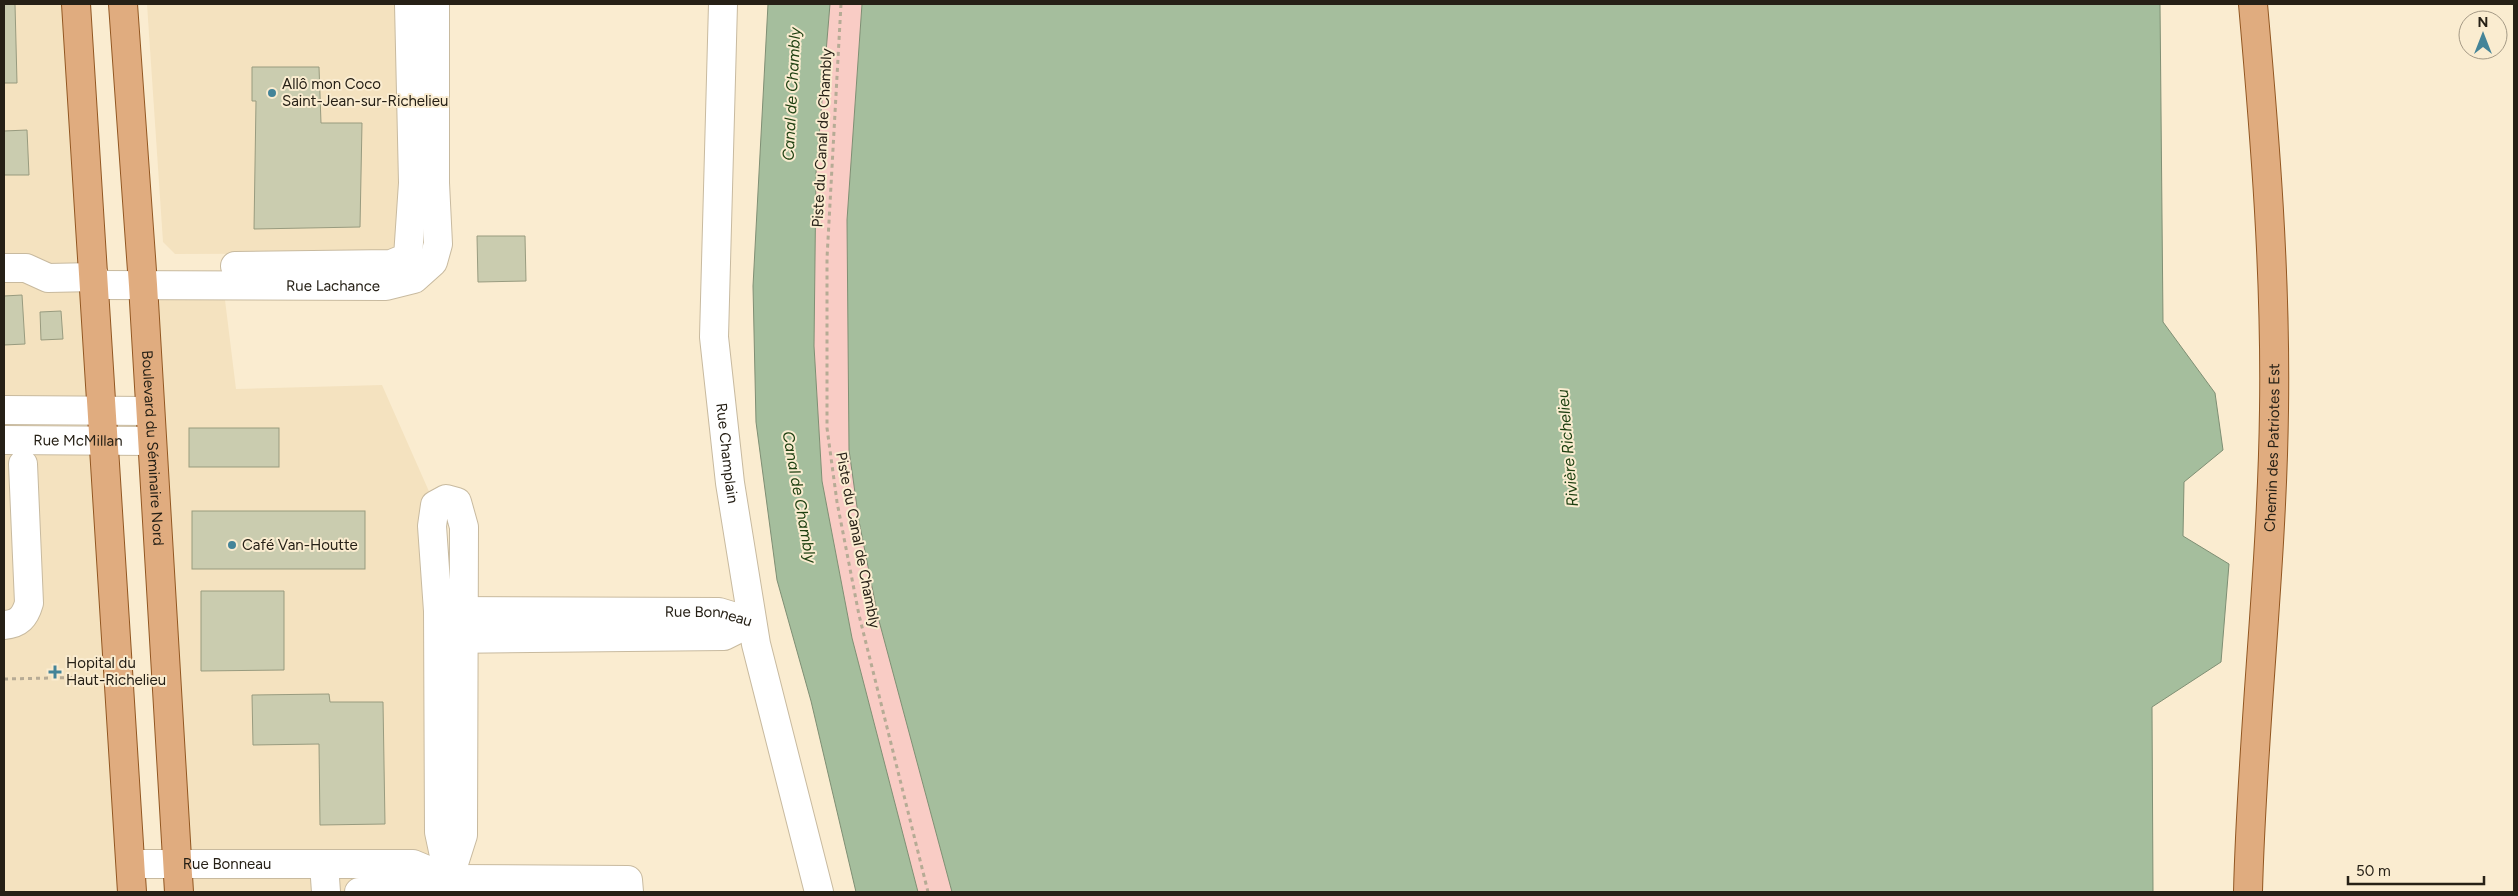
<svg xmlns="http://www.w3.org/2000/svg" width="2518" height="896" font-family="Figtree,sans-serif">
	<style>
		.built { fill: #f4e2bf }
		.green { fill: #f9ccc5 }
		.water { fill: #a5be9d; stroke: #7f8f74 }
		.building { fill: #caccaf; stroke: #989b7f }
		.lines { fill: none; stroke-linecap: round; stroke-linejoin: round }
		.minor-casing { stroke: #c8ba9f; stroke-width: 30 }
		.major-casing { stroke: #925722; stroke-width: 30 }
		.path { stroke: #b6ab95; stroke-width: 3; stroke-dasharray: 4 4; stroke-linecap: butt }
		.minor { stroke: #fff; stroke-width: 28 }
		.major { stroke: #e0ac7f; stroke-width: 28 }
		.poi-dot { fill: #448498; stroke: #faecd0; stroke-width: 2 }
		.labels { text-anchor: middle; stroke-width: 4; stroke-linejoin: round; paint-order: stroke }
		.poi-label { font-size: 15px; fill: #262016; stroke: #faecd0; text-anchor: start }
		.street-label { font-size: 15px; fill: #262016; stroke: #faecd0 }
		.water-label { font-size: 16px; font-style: italic; fill: #1e4011; stroke: #faecd0 }
	</style>
	<rect width="100%" height="100%" fill="#faecd0"/>
	<!-- built -->
	<g class="built">
		<path d="M4,4H76L103,410H4Z"/>
		<path d="M147,4H408L404,253L175,254L163,242Z"/>
		<path d="M223,284L236,389L382,385L435,505L449,879L390,892H179L143,285Z"/>
		<path d="M4,451H93L118,892H4Z"/>
	</g>
	<!-- green -->
	<path class="green" d="M830,4H862L847,220L849,450L878,617L952,892H918L852,638L822,481L814,346L816,173Z"/>
	<!-- water -->
	<g class="water">
		<path d="M768,4H830L816,173L814,346L822,481L852,638L918,892H856L811,701L777,580L756,422L753,286Z"/>
		<path d="M862,4H2160L2163,322L2215,393L2223,450L2184,482L2183,536L2229,564L2221,662L2152,707L2153,892H952L878,617L859,521L849,450L847,220Z"/>
	</g>
	<!-- building -->
	<g class="building">
		<path d="M4,4H15L17,83H4Z"/>
		<path d="M252,67H319L321,123H362L360,227L254,229L256,101H252Z"/>
		<path d="M27,130L29,175H4V131Z"/>
		<path d="M477,236H525L526,281L478,282Z"/>
		<path d="M22,295L25,344L4,345V296Z"/>
		<path d="M61,311L63,339L41,340L40,312Z"/>
		<rect x="189" y="428" width="90" height="39"/>
		<rect x="192" y="511" width="173" height="58"/>
		<path d="M201,591H284V670L201,671Z"/>
		<path d="M329,694L330,702H383L385,824L320,825L319,744L253,745L252,695Z"/>
	</g>
	<g class="lines">
		<defs>
			<g id="minor">
				<path id="s1" d="M723,4L714,337L730,483L756,644L819,892"/>
				<path d="M235,266L391,264L408,257L413,183L409,4"/>
				<path d="M4,268H26L48,278L95,277"/>
				<path id="s2" d="M95,285L386,286L414,279L433,262L438,244L435,183V4"/>
				<path d="M4,410L149,411"/>
				<path id="s3" d="M4,440L151,441"/>
				<path d="M446,499L457,502L464,527L463,835L449,879L439,832L438,611L432,526L435,505Z"/>
				<path id="s4" d="M445,611L719,612L752,622"/>
				<path d="M4,625C19,624 25,617 29,603L23,464"/>
				<path d="M446,639L724,636L752,622"/>
				<path id="s5" d="M131,864H413L449,879"/>
				<path d="M324,864L326,892"/>
				<path d="M359,892H413L449,879L628,880L629,892"/>
			</g>
			<g id="major">
				<path d="M76,4L132,892"/>
				<path id="s6" d="M123,4L143,285L179,892"/>
				<path id="s7" d="M2248,892C2252,731 2272,571 2274,410C2276,274 2265,139 2253,4"/>
			</g>
		</defs>
		<!-- minor casing -->
		<use href="#minor" class="minor-casing"/>
		<!-- major casing -->
		<use href="#major" class="major-casing"/>
		<!-- path -->
		<g class="path">
			<path d="M841,4L827,258V428L837,502L859,615L928,892"/>
			<path d="M4,679L96,677"/>
		</g>
		<!-- minor -->
		<use href="#minor" class="minor"/>
		<!-- major -->
		<use href="#major" class="major"/>
	</g>
	<!-- markers -->
	<g class="poi-dot">
		<circle cx="272" cy="93" r="5"/>
		<circle cx="232" cy="545" r="5"/>
		<path d="M52.5 664.5h5v5h5v5h-5v5h-5v-5h-5v-5h5z"/>
	</g>
	<g class="labels">
		<!-- poi labels -->
		<g class="poi-label">
			<text x="282" y="89">Allô mon Coco<tspan x="282" dy="17">Saint-Jean-sur-Richelieu</tspan></text>
			<text x="242" y="550">Café Van-Houtte</text>
			<text x="66" y="668">Hopital du<tspan x="66" dy="17">Haut-Richelieu</tspan></text>
		</g>
		<!-- street labels -->
		<g class="street-label">
			<text transform="translate(822 138) rotate(-87)" y="5">Piste du Canal de Chambly</text>
			<text dy="5" stroke="none"><textPath href="#s2" startOffset="238">Rue Lachance</textPath></text>
			<text dy="5" stroke="none"><textPath href="#s3" startOffset="74">Rue McMillan</textPath></text>
			<text dy="5" stroke="none"><textPath href="#s6" startOffset="445">Boulevard du Séminaire Nord</textPath></text>
			<text dy="5" stroke="none"><textPath href="#s7" startOffset="445">Chemin des Patriotes Est</textPath></text>
			<text dy="5" stroke="none"><textPath href="#s1" startOffset="450">Rue Champlain</textPath></text>
			<text transform="translate(858 540) rotate(79)" y="5">Piste du Canal de Chambly</text>
			<text dy="5" stroke="none"><textPath href="#s4" startOffset="264">Rue Bonneau</textPath></text>
			<text dy="5" stroke="none"><textPath href="#s5" startOffset="96">Rue Bonneau</textPath></text>
		</g>
		<!-- water labels -->
		<g class="water-label">
			<text transform="translate(791 94) rotate(-87)" y="6">Canal de Chambly</text>
			<text transform="translate(1567 448) rotate(-95)" y="6">Rivière Richelieu</text>
			<text transform="translate(800 497) rotate(80)" y="6">Canal de Chambly</text>
		</g>
	</g>
	<!-- border -->
	<rect width="2518" height="896" fill="none" stroke="#262016" stroke-width="10"/>
	<!-- north arrow -->
	<g transform="translate(2483 35)"><circle r="24" fill="#faecd0" stroke="#a59a86"/>
	<path d="M0-4L9 19L0 12L-9 19Z" fill="#448498"/>
	<text y="-8" font-size="14" font-weight="bold" text-anchor="middle" fill="#262016">N</text>
	</g>
	<!-- scale -->
	<path d="M2348 876v8h136v-8" fill="none" stroke="#262016" stroke-width="2.5"/>
	<text x="2356" y="876" font-size="15" fill="#262016" stroke="#faecd0" stroke-width="4" paint-order="stroke">50 m</text>
</svg>
